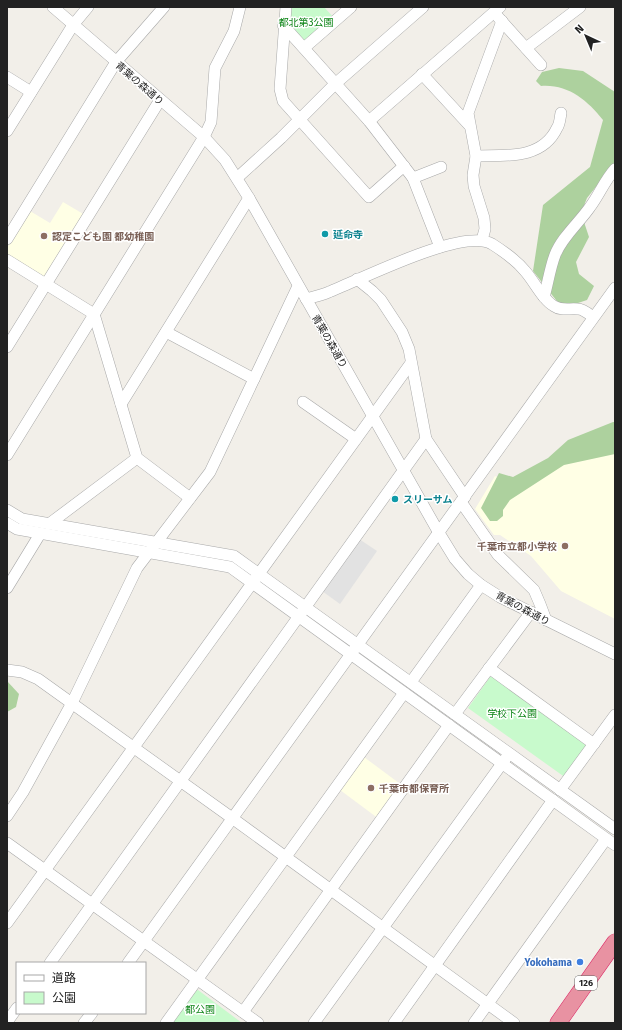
<svg xmlns="http://www.w3.org/2000/svg" width="622" height="1030" font-family="'Fira Sans','Noto Sans JP',sans-serif">
	<style>
		.education { fill: #ffffe5 }
		.forest { fill: #add19e }
		.park { fill: #c8facc }
		.parking { fill: #e2e2e2 }
		.lines { fill: none; stroke-linecap: round; stroke-linejoin: round }
		.minor-casing { stroke: #a9a9a9; stroke-width: 12 }
		.highway-casing { stroke: #dc2a67; stroke-width: 17 }
		.minor { stroke: #fff; stroke-width: 11 }
		.highway { stroke: #e892a2; stroke-width: 16 }
		.culture-dot { fill: #0f9aa8; stroke: #fff; stroke-width: 1.5 }
		.education-dot { fill: #8d6e63; stroke: #fff; stroke-width: 1.5 }
		.shop-dot { fill: #3f7fe0; stroke: #fff; stroke-width: 1.5 }
		.labels { text-anchor: middle; stroke-width: 3; stroke-linejoin: round; paint-order: stroke }
		.shield { fill: #fff; stroke: #646464; stroke-width: 1 }
		.shield-label { font-size: 9px; font-weight: bold; fill: #222 }
		.park-label { font-size: 10px; fill: #0c8416; stroke: #fff }
		.street-label { font-size: 10px; fill: #222; stroke: #fff }
		.culture-label { font-size: 10px; font-weight: bold; fill: #0d838f; stroke: #fff; text-anchor: start }
		.education-label { font-size: 10px; font-weight: bold; fill: #785e54; stroke: #fff; text-anchor: start }
		.shop-label { font-size: 10px; font-weight: bold; fill: #366cbe; stroke: #fff; text-anchor: end }
	</style>
	<rect width="100%" height="100%" fill="#f2efe9"/>
	<!-- education -->
	<g class="education">
		<path d="M63,202L85,215L47,275L41,277L8,257L7,248L30,211L50,223Z"/>
		<path d="M615,454V619L561,591L531,556L500,535H494L475,509L495,476L520,487L579,457Z"/>
		<path d="M364,757L403,786L379,819L340,790Z"/>
	</g>
	<!-- forest -->
	<g class="forest">
		<path d="M559,68L583,71L615,92V163L587,198L581,213L589,237L576,262L579,274L594,286L587,300L572,305H560L533,271L543,205L590,167L603,120C587,100 568,84 541,86L536,81L542,72Z"/>
		<path d="M613,422H615V454L564,465L510,500L503,510V516L497,521H490L481,508L499,473L513,477L548,458L568,440Z"/>
		<path d="M7,681L19,694L16,707L7,712Z"/>
	</g>
	<!-- park -->
	<g class="park">
		<path d="M290,7H324L334,18L306,42L302,41L288,24Z"/>
		<path d="M499,676L587,740L589,749L566,778L468,708L490,677Z"/>
		<path d="M198,990L242,1023H171L193,992Z"/>
	</g>
	<!-- parking -->
	<path class="parking" d="M359,539L377,551L340,604L322,591Z"/>
	<g class="lines">
		<defs>
			<g id="minor">
				<path d="M53,7L204,137L225,160L249,198L439,533L455,559L468,574L481,585L500,597L615,654"/>
				<path d="M286,7L280,89L283,101L369,197L404,166"/>
				<path d="M498,17L541,65"/>
				<path d="M283,25L369,121L413,178L440,247"/>
				<path d="M304,48L351,7"/>
				<path d="M526,48L580,7"/>
				<path d="M422,74L469,125"/>
				<path d="M7,77L31,92"/>
				<path d="M369,121L500,7"/>
				<path d="M7,131L73,25L88,7"/>
				<path d="M476,156C505,155 542,160 557,128C560,124 560,118 561,113"/>
				<path d="M237,178L281,138L335,84L423,7"/>
				<path d="M413,178L441,167"/>
				<path d="M7,239L116,62L164,7"/>
				<path d="M482,240L485,229L484,218L474,186L473,175L476,156L468,113L502,21"/>
				<path d="M7,260L94,314L137,458L190,498"/>
				<path d="M357,279L372,291L381,300L402,332L409,349L426,439L465,497"/>
				<path d="M544,297C548,283 550,268 555,255C562,237 579,223 590,207C599,195 605,180 615,169"/>
				<path d="M306,299C314,297 322,295 329,292C360,280 463,227 492,244C503,251 517,261 525,271C534,281 543,300 554,306C561,311 570,308 578,309C583,309 589,314 593,317"/>
				<path d="M166,332L254,379"/>
				<path d="M7,347L160,100"/>
				<path d="M303,402L356,439"/>
				<path d="M121,404L249,198"/>
				<path d="M7,455L204,137L211,122L215,68L234,31L240,7"/>
				<path d="M461,502L498,555L534,590L540,604L546,620"/>
				<path d="M7,510L22,519L234,556L615,829"/>
				<path d="M7,523L17,529L230,567L615,845"/>
				<path d="M49,524L137,458"/>
				<path d="M7,588L40,534"/>
				<path d="M489,668L594,744"/>
				<path d="M7,670L22,672L38,679L232,818L514,1023"/>
				<path d="M411,682L481,585"/>
				<path d="M455,714L531,612"/>
				<path d="M560,790L615,715"/>
				<path d="M7,816L23,792L72,703L137,568L210,472L298,286"/>
				<path d="M7,843L258,1023"/>
				<path d="M7,923L411,363"/>
				<path d="M50,963L426,439"/>
				<path d="M128,963L615,288"/>
				<path d="M243,1012L449,725"/>
				<path d="M7,1022L17,1008"/>
				<path d="M84,1023L92,1013"/>
				<path d="M166,1023L404,693"/>
				<path d="M314,1023L506,758"/>
				<path d="M394,1023L553,800"/>
				<path d="M474,1023L606,839"/>
			</g>
			<path id="highway" d="M558,1023L615,942"/>
		</defs>
		<!-- minor casing -->
		<use href="#minor" class="minor-casing"/>
		<!-- highway casing -->
		<use href="#highway" class="highway-casing"/>
		<!-- minor -->
		<use href="#minor" class="minor"/>
		<!-- highway -->
		<use href="#highway" class="highway"/>
	</g>
	<!-- markers -->
	<g class="culture-dot">
		<circle cx="325" cy="234" r="4"/>
		<circle cx="395" cy="499" r="4"/>
	</g>
	<g class="education-dot">
		<circle cx="44" cy="236" r="4"/>
		<circle cx="565" cy="546" r="4"/>
		<circle cx="371" cy="788" r="4"/>
	</g>
	<circle class="shop-dot" cx="580" cy="962" r="4"/>
	<g class="labels">
		<!-- shield labels -->
		<rect class="shield" x="575" y="976" width="22" height="14" rx="3"/>
		<g class="shield-label">
			<text x="586" y="986">126</text>
		</g>
		<!-- park labels -->
		<g class="park-label">
			<text x="306" y="26">都北第3公園</text>
			<text x="512" y="717">学校下公園</text>
			<text x="200" y="1013">都公園</text>
		</g>
		<!-- street labels -->
		<g class="street-label">
			<text transform="translate(140 83) rotate(41)" y="4">青葉の森通り</text>
			<text transform="translate(330 341) rotate(60)" y="4">青葉の森通り</text>
			<text transform="translate(523 608) rotate(28)" y="4">青葉の森通り</text>
		</g>
		<!-- culture labels -->
		<g class="culture-label">
			<text x="333" y="238">延命寺</text>
			<text x="403" y="503">スリーサム</text>
		</g>
		<!-- education labels -->
		<g class="education-label">
			<text x="52" y="240">認定こども園 都幼稚園</text>
			<text x="557" y="550" text-anchor="end">千葉市立都小学校</text>
			<text x="379" y="792">千葉市都保育所</text>
		</g>
		<!-- shop labels -->
		<g class="shop-label">
			<text x="572" y="966">Yokohama</text>
		</g>
	</g>
	<!-- border -->
	<rect width="622" height="1030" fill="none" stroke="#222222" stroke-width="16"/>
	<!-- legend -->
	<rect x="16" y="962" width="130" height="52" fill="#ffffff" stroke="#a7a7a7"/>
	<rect x="24" y="975" width="20" height="6" fill="#ffffff" stroke="#a7a7a7"/>
	<text x="52" y="982" font-size="12" fill="#222222">道路</text>
	<rect x="24" y="992" width="20" height="12" fill="#c8facc" stroke="#a7a7a7"/>
	<text x="52" y="1002" font-size="12" fill="#222222">公園</text>
	<!-- north arrow -->
	<g transform="translate(586 36) rotate(316)" stroke="#ffffff" stroke-width="3" paint-order="stroke">
	<path d="M0-3L7 15L0 10L-7 15Z" fill="#222222"/>
	<text y="-6" font-size="11" font-weight="bold" text-anchor="middle" fill="#222222">N</text>
	</g>
</svg>
